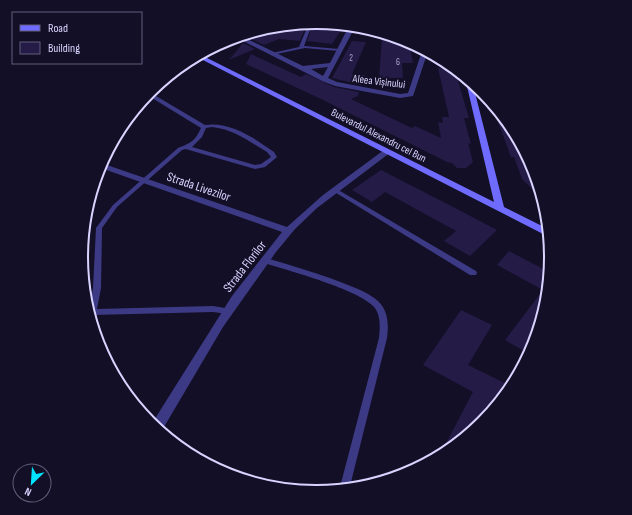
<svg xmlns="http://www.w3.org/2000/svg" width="632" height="515" font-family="'Sofia Sans Condensed',sans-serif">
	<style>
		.building { fill: #241b47 }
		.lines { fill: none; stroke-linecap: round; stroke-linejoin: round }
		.lane { fill: #3d3a85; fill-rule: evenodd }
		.street { fill: #3d3a85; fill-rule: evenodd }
		.secondary { fill: #6f6bff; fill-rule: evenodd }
		.labels { text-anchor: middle; stroke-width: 4; stroke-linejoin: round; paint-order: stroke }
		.far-number-label { font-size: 9px; fill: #aca6d1 }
		.far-street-label { font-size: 11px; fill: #d9d4ff; stroke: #130f26 }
		.street-label { font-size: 13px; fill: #d9d4ff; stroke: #130f26 }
		.rim { fill: none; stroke: #d9d4ff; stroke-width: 2 }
	</style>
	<rect width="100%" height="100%" fill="#130f26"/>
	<!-- building -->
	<g class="building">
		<path d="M316,22L343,27L332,44L307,41L311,30L305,24Z"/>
		<path d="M297,26L304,31L300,41L279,39L264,45L247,37L249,35Z"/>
		<path d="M382,36L404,40L401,46H410L413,63H402L403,78H379Z"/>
		<path d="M352,41L366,42L352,74L365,75L362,85L332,78Z"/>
		<path d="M243,43L255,49L229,60Z"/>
		<path d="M251,54L301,77L306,74L334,87L359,92L358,96L351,99L412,128L415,126L441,138L438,122L443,123L442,117H449L438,68L449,69L456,74L469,118H464L471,144L468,143L473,162L466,168H457L452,163L447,162L321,99L246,64Z"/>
		<path d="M502,120L534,168L540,197L522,179L514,157H511L498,122Z"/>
		<path d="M381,170L461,211L497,230L470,256L444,241L456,231L385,192L372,202L352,190Z"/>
		<path d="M509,251L549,272L533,348L529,354L505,340L543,290L497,265Z"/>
		<path d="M461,310L492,325L468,365L509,385L482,424L442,451L473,392L423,365Z"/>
	</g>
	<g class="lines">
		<!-- lane -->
		<g class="lane">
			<path d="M303,25L310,30L304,46L339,49L341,50L339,51L305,48L272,55V53L299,47L306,30L298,26Z"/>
			<path d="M154,88L156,96L205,125C230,121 254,138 274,152L277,157L265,167L255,169L189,150L186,149L182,150L117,207L102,228L101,288L97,309L213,306L231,309L232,311L231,313L228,314L213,312L92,315L90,306L93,288L96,228L113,205L178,148C191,143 195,141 201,128L152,98L150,91ZM212,127C233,129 250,142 267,152L271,157L261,164L255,165L192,147L202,137L206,128Z"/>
			<path d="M335,188L476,271L477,273L476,275H470L333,191L332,190L333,189Z"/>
			<path d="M266,258C293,266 321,274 348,285C358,289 369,293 378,301C388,310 389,325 387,338L350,486L340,488V487L379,338C380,328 381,317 375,308C361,290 287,270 264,263L262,261L264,259Z"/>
		</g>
		<!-- street -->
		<g class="street">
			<path d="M348,28L354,29L328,78L337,82L400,94L408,93L422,51L427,54L413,96L400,98L335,86L322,81L239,39L219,47H215L227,40L243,37L303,66L330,63ZM328,67L323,76L311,69Z"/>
			<path d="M384,150H387L391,152L317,208L295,229L276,252L223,327L161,432L151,425L232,296L282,232L98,167L101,163L287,227L323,195Z"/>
		</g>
		<!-- secondary -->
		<path class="secondary" d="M203,56L494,202L466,82L467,81L473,85L504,207L546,228L547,236L199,58Z"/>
	</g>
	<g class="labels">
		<!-- far-number labels -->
		<g class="far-number-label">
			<text x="351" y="61">2</text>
			<text x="398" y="65">6</text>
		</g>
		<!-- far-street labels -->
		<g class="far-street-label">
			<text transform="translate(379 81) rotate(7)" y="4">Aleea Vișinului</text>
			<text transform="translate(379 135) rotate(27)" y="4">Bulevardul Alexandru cel Bun</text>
		</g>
		<!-- street labels -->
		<g class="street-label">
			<text transform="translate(199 186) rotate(19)" y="5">Strada Livezilor</text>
			<text transform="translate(244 266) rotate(-52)" y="5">Strada Florilor</text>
		</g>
	</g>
	<!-- crop -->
	<path d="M0 0H632V515H0ZM88 257a228 228 0 1 1 456 0a228 228 0 1 1-456 0Z" fill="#130f26" fill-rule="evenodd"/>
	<path class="rim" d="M88 257a228 228 0 1 1 456 0a228 228 0 1 1-456 0Z"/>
	<!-- legend -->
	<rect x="12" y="12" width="130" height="52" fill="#130f26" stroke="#625e7d"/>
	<rect x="20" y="25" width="20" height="6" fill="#6f6bff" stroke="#625e7d"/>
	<text x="48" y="32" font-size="12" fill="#d9d4ff">Road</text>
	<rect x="20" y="42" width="20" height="12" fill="#241b47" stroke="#625e7d"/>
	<text x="48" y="52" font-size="12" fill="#d9d4ff">Building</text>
	<!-- north arrow -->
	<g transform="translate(32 483) rotate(205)"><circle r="19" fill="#130f26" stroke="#625e7d"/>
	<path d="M0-3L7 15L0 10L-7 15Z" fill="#00e5ff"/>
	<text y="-6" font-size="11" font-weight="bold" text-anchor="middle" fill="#d9d4ff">N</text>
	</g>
</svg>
